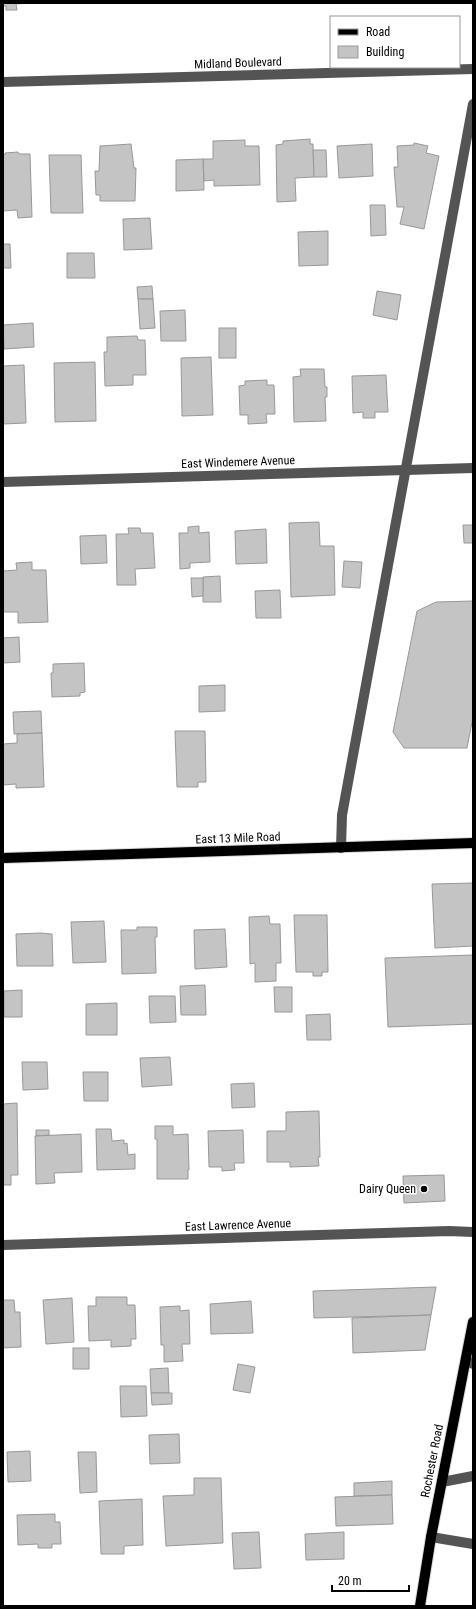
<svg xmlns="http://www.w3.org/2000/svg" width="476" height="1609" font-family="'Roboto Condensed',sans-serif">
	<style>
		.building { fill: #c4c4c4; stroke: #989898 }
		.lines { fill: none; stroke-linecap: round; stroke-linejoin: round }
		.major-casing { stroke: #dbdbdb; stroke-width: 12 }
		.minor { stroke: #545454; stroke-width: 10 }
		.major { stroke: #000; stroke-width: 10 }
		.poi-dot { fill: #000; stroke: #fff; stroke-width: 1.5 }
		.labels { text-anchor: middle; stroke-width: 3; stroke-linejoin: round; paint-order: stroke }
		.street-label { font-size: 12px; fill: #000; stroke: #fff }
		.poi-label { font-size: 12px; fill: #000; stroke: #fff; text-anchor: end }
	</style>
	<rect width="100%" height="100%" fill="#fff"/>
	<!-- building -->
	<g class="building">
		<path d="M3,3H30L16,4L17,10H6V6H3Z"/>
		<path d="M310,139V144H313L314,177L295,178L296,201L277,202L276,145L283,144V141Z"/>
		<path d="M245,140V146H259L260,185L214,186V180L204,181L203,159H213V141Z"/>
		<path d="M414,143L428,146L426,153L439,156L424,229L400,224L404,207H397L394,167H398L397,146L414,145Z"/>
		<path d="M131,144L134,168H136L135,201H100V195H96L95,171H99L100,146Z"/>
		<path d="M372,144L373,176L339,178L337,146Z"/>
		<path d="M313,150H326L327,177H314Z"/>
		<path d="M18,152L19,154H30L32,217L18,218L17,210L3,211V155H5V153Z"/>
		<path d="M49,155H81L83,213H51Z"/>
		<path d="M203,159L204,190L176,191V160Z"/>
		<path d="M370,205H385L386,235L371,236Z"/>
		<path d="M150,218L152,249L124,250L123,219Z"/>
		<path d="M328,231V265L299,266L298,232Z"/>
		<path d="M3,244H10L11,268H3Z"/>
		<path d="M67,253H94L95,278H67Z"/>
		<path d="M152,286L153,299H138L137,287Z"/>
		<path d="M377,291L401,295L397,320L373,315Z"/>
		<path d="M138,299H153L155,328L140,329Z"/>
		<path d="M185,310L186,341H161L160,311Z"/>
		<path d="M33,323L34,347L4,349L3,325Z"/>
		<rect x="219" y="328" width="17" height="30"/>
		<path d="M137,336L138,340H145L146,375H133V385L105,386L104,352H107V337Z"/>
		<path d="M211,357L213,415L182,416L181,358Z"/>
		<path d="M95,362L96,421L55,422L54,363Z"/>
		<path d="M24,365L26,423L3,424V366Z"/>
		<path d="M300,369H324L325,387H327V397H325L326,421L294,422L293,377L301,376Z"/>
		<path d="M386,375L388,412H375V418H363V412L353,413L352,376Z"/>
		<path d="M267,380V385H274L275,414H266L267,423L248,424V415H240L239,386L245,385V381Z"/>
		<path d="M319,522L320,546H334L335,595L291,597L289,523Z"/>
		<path d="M463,525H473V543H464Z"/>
		<path d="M199,526V533L209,532L210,562L190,563V568L180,569L179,533H188V527Z"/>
		<path d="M128,528H140L141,533H153L155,568L135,569L136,585H117L116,534H129Z"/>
		<path d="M266,529L267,563L236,564L235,531Z"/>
		<path d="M106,535L107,563L81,564L80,536Z"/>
		<path d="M344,561L362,562L360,588L342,587Z"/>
		<path d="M32,562V570H46L48,622L18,623V612H3V571L17,570L16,563Z"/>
		<path d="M220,576L221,602H203V577Z"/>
		<path d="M191,578H203V596L192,597Z"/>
		<path d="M280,590L281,618H256L255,591Z"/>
		<path d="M473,601V717L467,748H404L393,732L417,611L436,602Z"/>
		<path d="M19,637L20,662L3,663V638Z"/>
		<path d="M84,663L85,692L80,693V696L52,697L51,673H53V664Z"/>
		<path d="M225,685V711L199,712V686Z"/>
		<path d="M41,711L42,733L14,734L13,712Z"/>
		<path d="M175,731H205L206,782H198V787H177Z"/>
		<path d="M42,733L44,787L16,788V784L3,785V744L17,743V734Z"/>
		<path d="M473,883V946L435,948L432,884Z"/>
		<path d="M294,915H327L328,972H322V976H313V972H296Z"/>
		<path d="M269,916L270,924H280L281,963H276V981L255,982V963L250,964L249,917Z"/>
		<path d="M104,921L106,962L73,963L71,922Z"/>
		<path d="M137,927H157V937H155L156,973L122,974L121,930H137Z"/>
		<path d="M225,929L227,967L195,969L194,930Z"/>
		<path d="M40,933L52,934L53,966H17L16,934Z"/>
		<path d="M473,955V1024L388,1027L385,958Z"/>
		<path d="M205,985L206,1015H181L180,986Z"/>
		<path d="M274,987H292V1012H275Z"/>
		<path d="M22,990V1017H4V991Z"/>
		<path d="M149,996H175L176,1022L150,1023Z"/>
		<path d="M117,1003V1035H86V1004Z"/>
		<path d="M330,1014L331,1040H307L306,1015Z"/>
		<path d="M170,1057L172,1085L142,1087L140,1058Z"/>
		<path d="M22,1062H47L48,1089L23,1090Z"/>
		<path d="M83,1072H108V1101H84Z"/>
		<path d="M254,1083L255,1107L232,1108L231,1084Z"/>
		<path d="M17,1103L18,1175H11V1185H3V1104Z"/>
		<path d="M319,1111L320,1157H318L319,1166L290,1167V1162H267V1131H286V1112Z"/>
		<path d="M155,1126H173V1135L188,1134L189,1170H188V1179H157V1139H155Z"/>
		<path d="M96,1129H111L112,1141L124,1140V1144L127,1143L128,1155L135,1154V1169L97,1170Z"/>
		<path d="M36,1130H49V1135L36,1136Z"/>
		<path d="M243,1130L244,1163H234L235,1170L222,1171V1167H209L208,1131Z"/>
		<path d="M81,1134L82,1172L54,1173L55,1183L36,1184L35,1136Z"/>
		<path d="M444,1175L445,1201L404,1203L403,1176Z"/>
		<path d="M436,1287L431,1315L314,1318L313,1291Z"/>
		<path d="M96,1297H127V1305H135L136,1339H131V1346L111,1347V1340L89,1341L88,1306H96Z"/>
		<path d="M72,1298L74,1342L46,1344L43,1300Z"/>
		<path d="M3,1300H14L15,1312H20L21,1347L3,1348Z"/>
		<path d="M251,1301L253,1333L211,1334L210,1304Z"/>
		<path d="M180,1306V1311L189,1310L190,1344H182L183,1361L164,1362V1345H161L160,1307Z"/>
		<path d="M431,1315L425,1350L353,1353L352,1318Z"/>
		<rect x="73" y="1348" width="16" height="21"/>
		<path d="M238,1364L255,1367L250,1393L233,1390Z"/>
		<path d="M168,1368L169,1393H151L150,1369Z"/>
		<path d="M120,1386H146L147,1416L121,1417Z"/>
		<path d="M151,1393H172V1404L152,1405Z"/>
		<path d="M179,1434L180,1463L150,1464L149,1435Z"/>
		<path d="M30,1451L31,1481L8,1482L7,1452Z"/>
		<path d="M78,1452H96L97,1492L80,1493Z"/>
		<path d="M194,1478H221L223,1543L166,1546L163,1496L194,1495Z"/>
		<path d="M392,1481V1495L354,1496V1483Z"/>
		<path d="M392,1495L393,1524L336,1526L335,1497Z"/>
		<path d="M142,1499L143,1545L124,1546V1554H101L99,1501Z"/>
		<path d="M55,1514V1522H60L61,1544H52V1548H38V1544L18,1545L17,1515Z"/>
		<path d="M259,1532L261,1568L234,1569L232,1533Z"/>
		<path d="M344,1532V1559L306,1560L305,1534Z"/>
	</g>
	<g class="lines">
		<defs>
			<g id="major">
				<path d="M3,858L473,843"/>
				<path d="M420,1606L431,1537L473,1322"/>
			</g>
		</defs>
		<!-- major casing -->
		<use href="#major" class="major-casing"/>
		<!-- minor -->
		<g class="minor">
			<path d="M3,82L473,69"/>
			<path d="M3,482L473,468"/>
			<path d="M341,848L342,815L473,104"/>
			<path d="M3,1245L449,1231L473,1232"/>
			<path d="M466,1360L473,1364"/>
			<path d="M442,1482L473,1476"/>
			<path d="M431,1537L473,1544"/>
		</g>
		<!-- major -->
		<use href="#major" class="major"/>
	</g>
	<!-- markers -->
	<circle class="poi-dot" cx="424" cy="1189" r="4"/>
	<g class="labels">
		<!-- street labels -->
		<g class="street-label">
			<text transform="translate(238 63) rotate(-2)" y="4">Midland Boulevard</text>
			<text transform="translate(238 462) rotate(-2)" y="4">East Windemere Avenue</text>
			<text transform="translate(238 838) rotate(-2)" y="4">East 13 Mile Road</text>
			<text transform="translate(238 1225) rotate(-2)" y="4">East Lawrence Avenue</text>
			<text transform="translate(432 1461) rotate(-79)" y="4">Rochester Road</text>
		</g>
		<!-- poi labels -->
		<g class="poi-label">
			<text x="416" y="1193">Dairy Queen</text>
		</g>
	</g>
	<!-- border -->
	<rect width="476" height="1609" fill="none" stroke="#000000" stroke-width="8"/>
	<!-- legend -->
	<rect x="330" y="16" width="130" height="52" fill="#ffffff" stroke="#999999"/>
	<rect x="338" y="29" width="20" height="6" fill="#000000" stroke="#999999"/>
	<text x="366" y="36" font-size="12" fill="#000000">Road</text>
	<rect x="338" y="46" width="20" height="12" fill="#c4c4c4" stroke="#999999"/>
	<text x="366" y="56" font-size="12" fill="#000000">Building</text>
	<!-- scale -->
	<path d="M332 1585v6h77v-6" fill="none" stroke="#000000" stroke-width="2"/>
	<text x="338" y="1585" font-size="12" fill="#000000" stroke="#ffffff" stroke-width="3" paint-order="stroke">20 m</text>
</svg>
